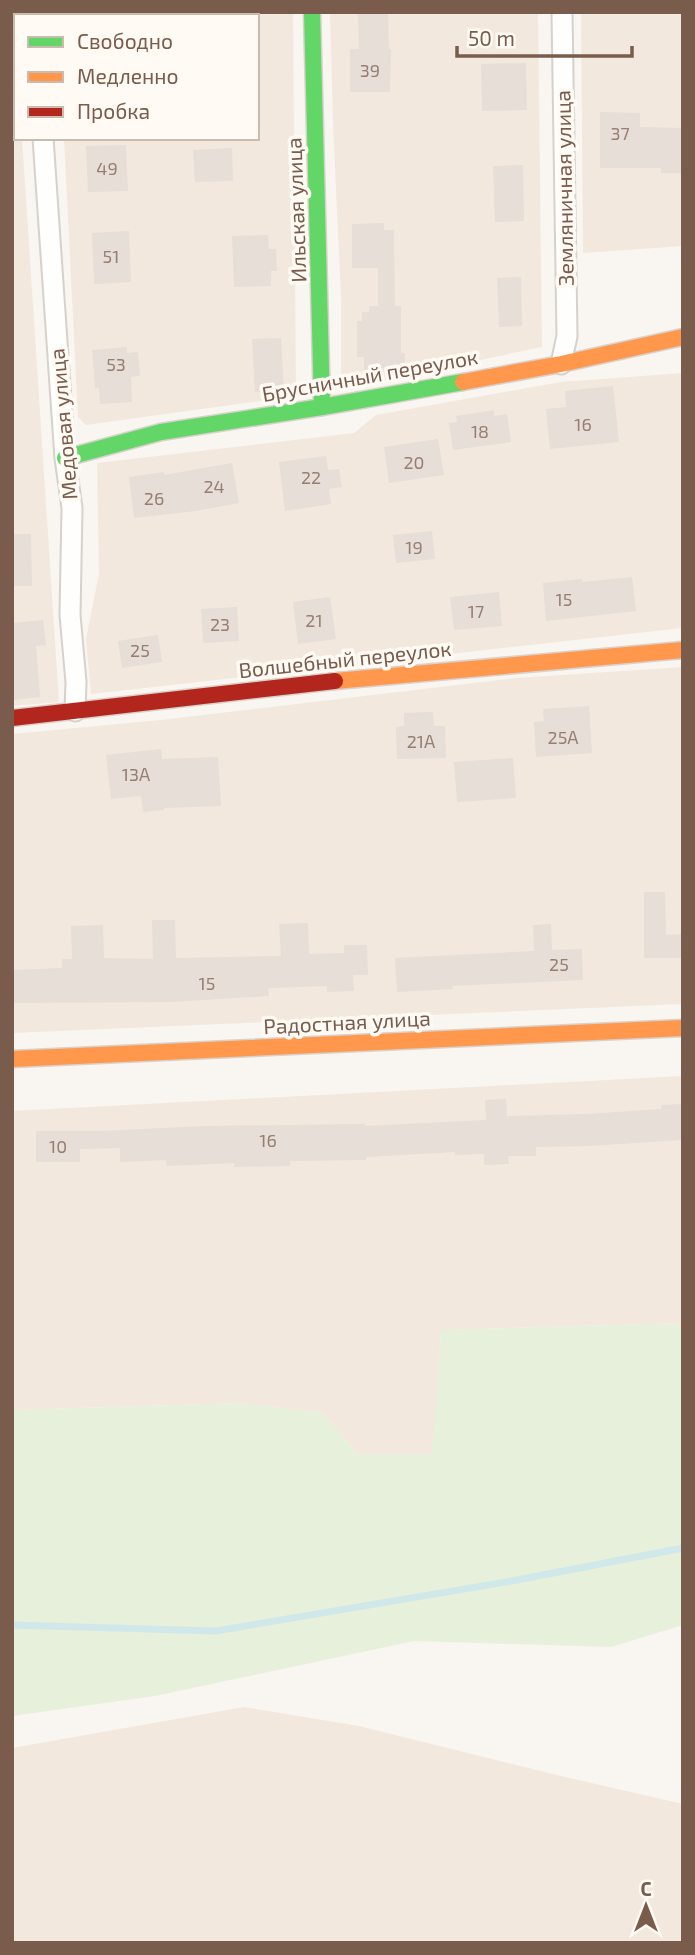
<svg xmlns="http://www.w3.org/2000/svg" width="695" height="1955" font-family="'Exo 2',sans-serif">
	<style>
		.residential { fill: #f2e8de }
		.green { fill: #e7f0db }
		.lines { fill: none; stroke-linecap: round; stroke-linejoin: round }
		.stream { stroke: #d0e8ea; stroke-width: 7 }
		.building { fill: #e6ded7 }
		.street-casing { stroke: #d7d1cb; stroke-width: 23 }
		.fast-casing { stroke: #d9d2cb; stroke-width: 19 }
		.slow-casing { stroke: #d9d2cb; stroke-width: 19 }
		.jam-casing { stroke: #d9d2cb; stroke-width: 19 }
		.street { stroke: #fefefd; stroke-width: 19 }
		.fast { stroke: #63d668; stroke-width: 16 }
		.slow { stroke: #ff974d; stroke-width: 16 }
		.jam { stroke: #b3261e; stroke-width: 16 }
		.labels { text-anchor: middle; stroke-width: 7; stroke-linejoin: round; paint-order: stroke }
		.number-label { font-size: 18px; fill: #977e72 }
		.street-label { font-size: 21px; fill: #7a5c4d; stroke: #fffaf3 }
	</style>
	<rect width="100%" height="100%" fill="#f9f5f0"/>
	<!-- residential -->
	<g class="residential">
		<path d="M12,12H14L16,41V138H22L59,702L12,706Z"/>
		<path d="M58,12H293L296,396L86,425L78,417L64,138H257V16H58Z"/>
		<path d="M330,12H538L542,347L341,389V298L333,123Z"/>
		<path d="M581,12H683V246L583,253Z"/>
		<path d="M683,373V628L91,694L86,639L99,574L97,463L354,433L376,415L561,382Z"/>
		<path d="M683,667V1004L12,1033V734L161,720L516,678Z"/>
		<path d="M683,1076V1323L441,1330L433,1454H357L323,1413L241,1403L12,1410V1111Z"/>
		<path d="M244,1707L359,1726L565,1777L683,1804V1943H12V1748Z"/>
	</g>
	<!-- green -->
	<path class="green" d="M683,1323V1625L611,1647L414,1641L155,1696L12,1716V1410L241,1403L323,1413L357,1454H432L441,1330Z"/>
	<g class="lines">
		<!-- stream -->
		<path class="stream" d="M12,1625L216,1631L517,1580L683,1548"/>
	</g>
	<!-- building -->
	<g class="building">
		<path d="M358,12H388L389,49H391L390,92H350V49H359Z"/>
		<path d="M526,63L527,110L482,111L481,64Z"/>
		<path d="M600,112L640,113V127L683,128V173H661V168H600Z"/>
		<path d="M126,145L128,191L88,192L86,146Z"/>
		<path d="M232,148L233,181L195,182L193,150Z"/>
		<path d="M523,165L524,221L495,222L493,166Z"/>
		<path d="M384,223V230H394L395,306H401V353H405V372H364V357H357V321H362V312H369V306H378V268H352V224Z"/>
		<path d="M129,231L131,282L94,284L92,233Z"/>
		<path d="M268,235L269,249H276L277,271H271V286L234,287L232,236Z"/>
		<path d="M521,277L522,326L499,327L497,278Z"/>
		<path d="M281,338L284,391L255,392L252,339Z"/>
		<path d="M127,347V353L138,352L140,376L131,377L132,402L100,404L99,388H95L92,350Z"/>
		<path d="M613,386L619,442L550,449L546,409L566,407L565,391Z"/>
		<path d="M494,410V416L507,414L511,442L453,450L449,423L457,422L456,416Z"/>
		<path d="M438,439L444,475L389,483L384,447Z"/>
		<path d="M326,456L328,470L339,469L342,487L329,489L331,504L285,511L279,462Z"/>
		<path d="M232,463L239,503L196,511L134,518L129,477L164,472V475Z"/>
		<path d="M432,531L435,559L396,563L393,535Z"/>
		<path d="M12,534H31L32,586H12Z"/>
		<path d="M632,577L636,611L546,621L543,583L582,579V582Z"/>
		<path d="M499,592L502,626L454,630L450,597Z"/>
		<path d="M330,597L336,639L298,644L293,602Z"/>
		<path d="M237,607L239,641L203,643L201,609Z"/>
		<path d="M43,620L46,645L36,646L40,697L12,700V623Z"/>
		<path d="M158,635L162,662L122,668L118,641Z"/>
		<path d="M589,706L592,753L536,757L534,722L544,721L543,709Z"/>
		<path d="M433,712L434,726H445L446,758L397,759L396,727L404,726V713Z"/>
		<path d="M161,749L162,759L218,757L221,806L164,808V810L143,812L141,796L111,799L106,755Z"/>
		<path d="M513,758L516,798L457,802L454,762Z"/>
		<path d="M644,892H665L666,935L683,934V958H644Z"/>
		<path d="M152,920H175L176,958L281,956L279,924L308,923L309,954L344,953V945H367L368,975H353L354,991L327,992V986L268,988L269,996L171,1002L12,1003V970L62,968V959H72L71,926L103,925L104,958L153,959Z"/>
		<path d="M551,924L552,950L582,949L583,980L452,986L453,989L397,992L395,958L534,951L533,925Z"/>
		<path d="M506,1099L507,1116L586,1114L661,1109V1105L683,1104V1140L588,1146L536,1147V1156H508L509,1164L484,1165V1154L455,1155V1152L366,1157V1160L290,1161V1166L234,1167V1163L167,1166L166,1160L120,1162V1148L80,1149V1162H36V1131H100L205,1126L365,1124V1126L486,1120L485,1100Z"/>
	</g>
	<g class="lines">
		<defs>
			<g id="street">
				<path d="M33,12V16"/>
				<path d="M43,138L65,458L72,508L70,615L76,682L75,711"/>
				<path d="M561,364L567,336L562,12"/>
			</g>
			<g id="fast">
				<path d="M312,12L322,407"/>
				<path d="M65,458L161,432L322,407L463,382"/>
			</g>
			<g id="slow">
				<path d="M463,382L561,364L683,337"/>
				<path d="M335,681L683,650"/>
				<path d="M12,1059L683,1028"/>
			</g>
			<path id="jam" d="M12,718L335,681"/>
		</defs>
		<!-- street casing -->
		<use href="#street" class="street-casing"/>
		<!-- fast casing -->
		<use href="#fast" class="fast-casing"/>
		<!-- slow casing -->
		<use href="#slow" class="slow-casing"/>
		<!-- jam casing -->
		<use href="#jam" class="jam-casing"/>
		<!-- street -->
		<use href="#street" class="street"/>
		<!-- fast -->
		<use href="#fast" class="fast"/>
		<!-- slow -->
		<use href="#slow" class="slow"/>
		<!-- jam -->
		<use href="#jam" class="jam"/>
	</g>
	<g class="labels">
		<!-- number labels -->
		<g class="number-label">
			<text x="370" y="77">39</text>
			<text x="620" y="140">37</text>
			<text x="107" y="175">49</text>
			<text x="111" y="263">51</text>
			<text x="116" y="371">53</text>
			<text x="583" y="431">16</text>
			<text x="480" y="438">18</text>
			<text x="414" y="469">20</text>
			<text x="311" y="484">22</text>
			<text x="214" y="493">24</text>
			<text x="154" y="505">26</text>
			<text x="414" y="554">19</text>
			<text x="564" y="606">15</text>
			<text x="476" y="618">17</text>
			<text x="314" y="627">21</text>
			<text x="220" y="631">23</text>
			<text x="140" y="657">25</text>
			<text x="563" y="744">25А</text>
			<text x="421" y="748">21А</text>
			<text x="136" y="781">13А</text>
			<text x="559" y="971">25</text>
			<text x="207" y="990">15</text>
			<text x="268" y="1147">16</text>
			<text x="58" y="1153">10</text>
		</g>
		<!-- street labels -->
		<g class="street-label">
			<text transform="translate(565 188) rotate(-91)" y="7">Земляничная улица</text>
			<text transform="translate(297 210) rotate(-92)" y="7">Ильская улица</text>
			<text transform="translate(370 376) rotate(-10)" y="7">Брусничный переулок</text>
			<text transform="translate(64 424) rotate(-95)" y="7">Медовая улица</text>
			<text transform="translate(345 660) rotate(-6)" y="7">Волшебный переулок</text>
			<text transform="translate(347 1023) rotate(-3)" y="7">Радостная улица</text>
		</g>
	</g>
	<!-- border -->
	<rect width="695" height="1955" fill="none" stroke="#7a5c4d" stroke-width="28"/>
	<!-- legend -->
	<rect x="14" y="14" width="245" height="126" fill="#fffaf3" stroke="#cabbb1" stroke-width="2"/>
	<rect x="28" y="37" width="35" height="10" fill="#63d668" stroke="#cabbb1" stroke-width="2"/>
	<text x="77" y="49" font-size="21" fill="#7a5c4d">Свободно</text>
	<rect x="28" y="72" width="35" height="10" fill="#ff974d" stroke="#cabbb1" stroke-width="2"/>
	<text x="77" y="84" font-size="21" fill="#7a5c4d">Медленно</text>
	<rect x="28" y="107" width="35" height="10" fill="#b3261e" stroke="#cabbb1" stroke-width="2"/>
	<text x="77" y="119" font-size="21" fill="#7a5c4d">Пробка</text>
	<!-- north arrow -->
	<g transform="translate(646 1906)" stroke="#fffaf3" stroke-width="5" paint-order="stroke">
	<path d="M0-5L12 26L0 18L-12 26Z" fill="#7a5c4d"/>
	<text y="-10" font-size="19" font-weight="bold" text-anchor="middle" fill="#7a5c4d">С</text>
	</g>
	<!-- scale -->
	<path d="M457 46v10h175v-10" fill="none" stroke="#7a5c4d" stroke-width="3.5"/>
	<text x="468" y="46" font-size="21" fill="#7a5c4d" stroke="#fffaf3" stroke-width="5" paint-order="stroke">50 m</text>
</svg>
